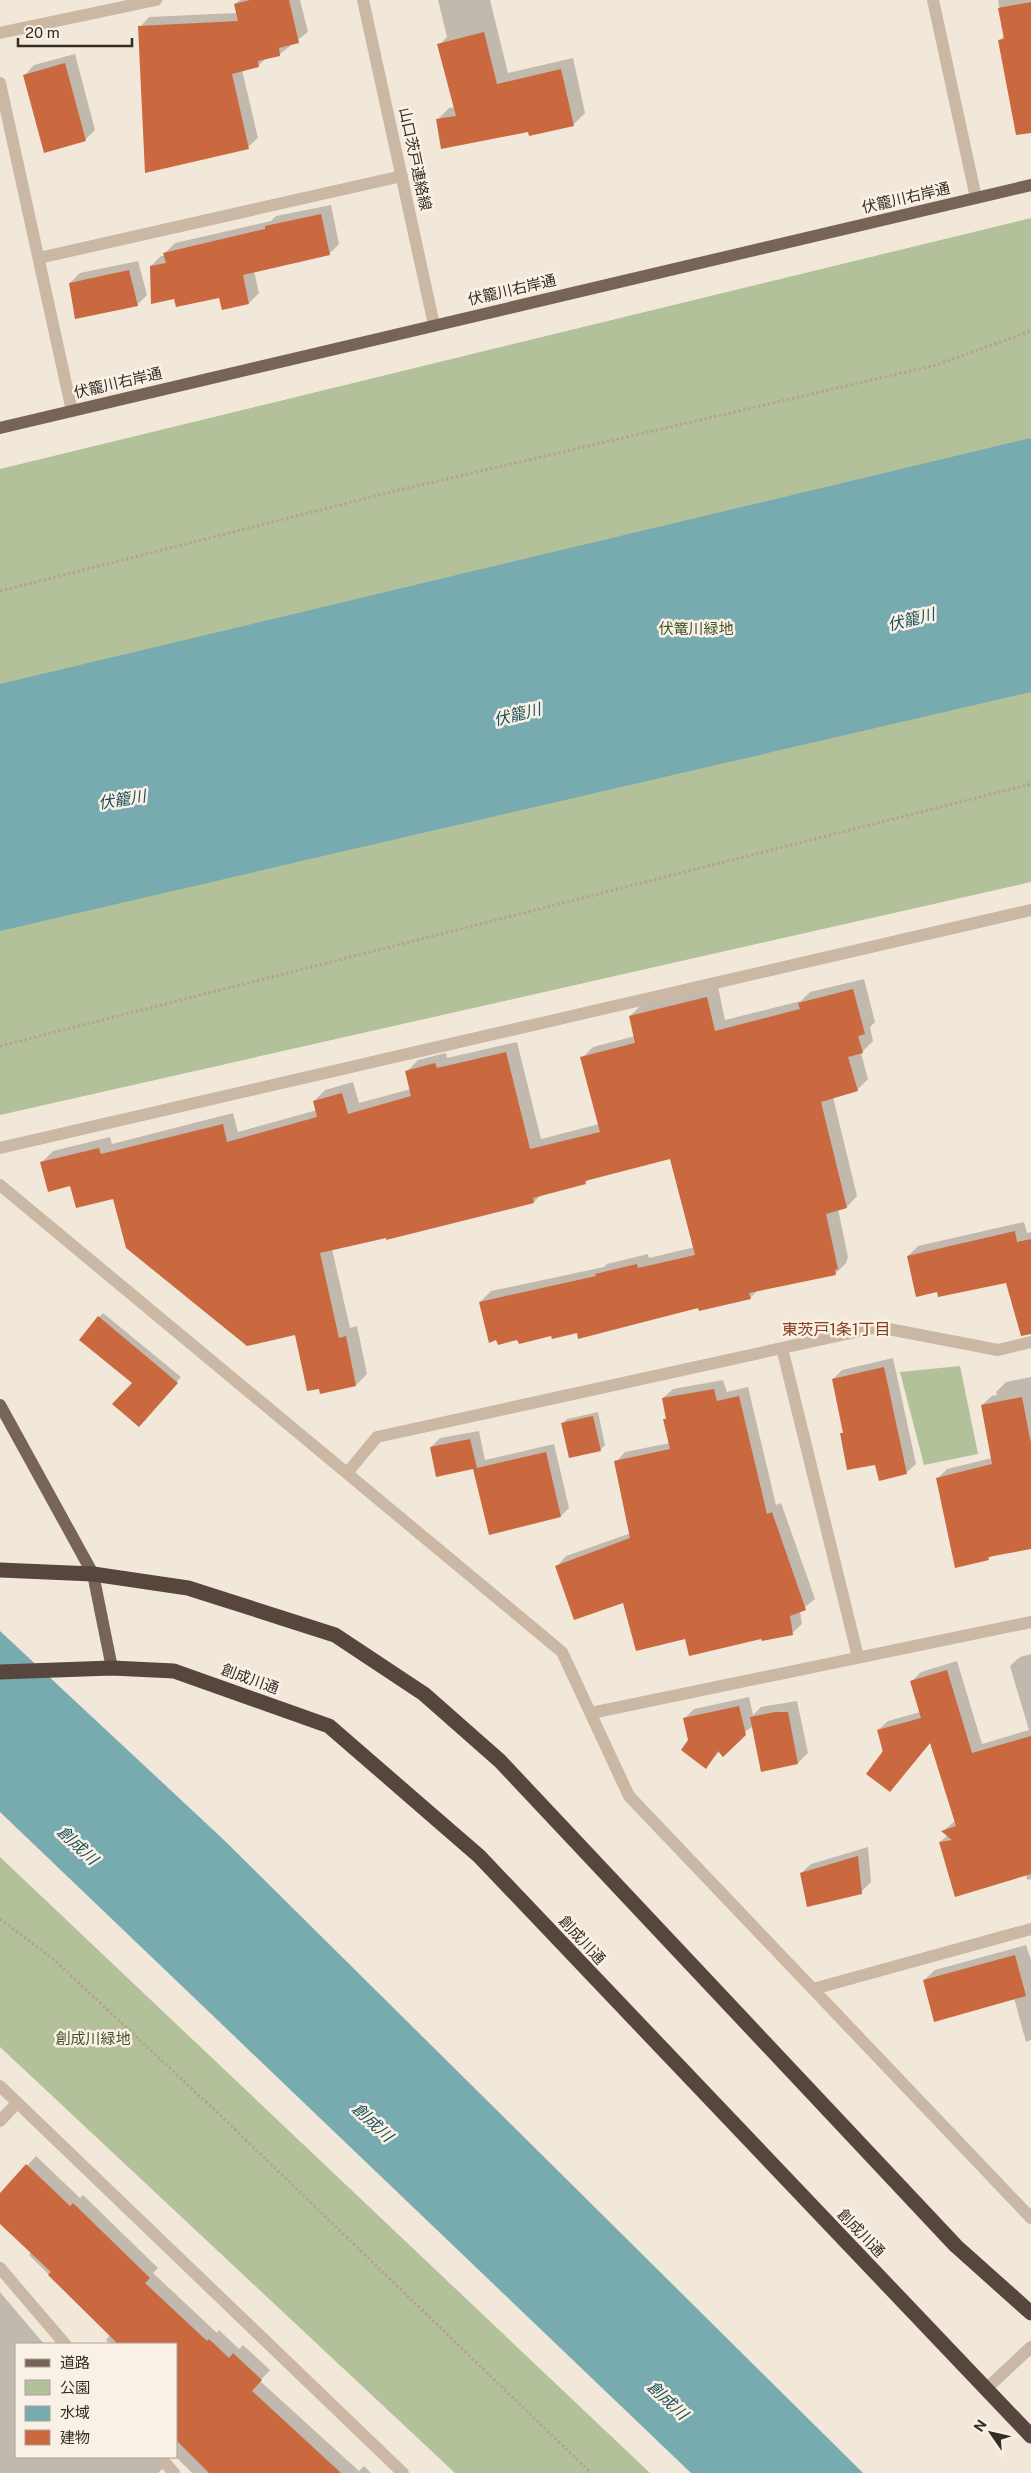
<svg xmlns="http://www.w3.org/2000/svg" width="1031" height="2473" font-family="'Public Sans','Noto Sans JP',sans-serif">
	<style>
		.green { fill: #b2c199 }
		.water { fill: #77abb0 }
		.shadow { fill: #0003 }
		.building { fill: #ca6840 }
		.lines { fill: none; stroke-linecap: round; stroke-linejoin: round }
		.path { stroke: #b6a28f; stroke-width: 3; stroke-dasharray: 2.5 2.5; stroke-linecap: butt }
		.minor { stroke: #cab8a5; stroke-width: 12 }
		.major { stroke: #786457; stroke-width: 12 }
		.highway { stroke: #57463d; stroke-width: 15 }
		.labels { text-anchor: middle; stroke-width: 5; stroke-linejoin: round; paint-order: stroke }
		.street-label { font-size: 15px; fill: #362c26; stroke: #faf1e6 }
		.park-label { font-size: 15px; fill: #43552a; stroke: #faf1e6 }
		.water-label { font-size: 16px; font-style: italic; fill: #1b5158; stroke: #faf1e6 }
		.neighbourhood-label { font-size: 16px; fill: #873c1d; stroke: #faf1e6 }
	</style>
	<rect width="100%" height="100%" fill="#f2e8d9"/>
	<!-- green -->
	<g class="green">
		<path d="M1031,218V882L0,1115V469Z"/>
		<path d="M960,1366L978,1454L924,1465L900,1372Z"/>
		<path d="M0,1857L650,2473H455L0,2047Z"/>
	</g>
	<!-- water -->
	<g class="water">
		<path d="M1031,438V692L0,931V684Z"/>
		<path d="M0,1631L224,1840L863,2473H691L0,1812Z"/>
	</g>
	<!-- shadow -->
	<g class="shadow">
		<path d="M240,0H300L308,32L280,54L267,57L258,66L242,70L258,138L248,147L140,27L149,17L237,13L235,4Z"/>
		<path d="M438,0H490L508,73L573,58L585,113L573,125L529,131L437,120L449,108L455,107L439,45L447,37Z"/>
		<path d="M998,0H1031V80L999,41L1005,35Z"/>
		<path d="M75,54L95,130L85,140L25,75L34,65Z"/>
		<path d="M331,205L339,244L329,254L254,271L259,293L249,303L220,296L175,298L151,266L161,256H165V253L175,243L271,221L276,216Z"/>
		<path d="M138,261L147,295L137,305L70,283L80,273Z"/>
		<path d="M864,979L875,1022L870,1027L873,1041L861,1053L868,1079L857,1090L833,1097L857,1196L847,1207L838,1209L848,1257L846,1263L835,1274L759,1289L750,1298L578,1332L518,1338L480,1302L491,1291L604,1267L607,1264L648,1254L649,1258L695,1247L671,1158L590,1178L585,1183L541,1195L534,1202L332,1249L350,1328L357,1326L367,1374L356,1385L296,1333L114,1197L71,1184L42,1162L53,1151L110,1137L112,1144L233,1113L238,1132L317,1110L314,1101L325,1090L353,1082L359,1103L411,1089L407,1071L418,1060L446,1053L447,1058L517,1042L541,1139L599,1124L582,1058L593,1047L635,1036L630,1016L641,1005L718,987L725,1020L801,1001L810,992Z"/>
		<path d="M1024,1222L1027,1233L1031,1232V1308L1007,1282L938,1291L908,1256L918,1246Z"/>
		<path d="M103,1313L181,1377L144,1421L133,1383L99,1317Z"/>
		<path d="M893,1358L916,1464L906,1473L842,1434L844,1431L833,1379L842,1370Z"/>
		<path d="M1031,1377V1548L993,1555L988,1559L938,1478L947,1469L992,1458L982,1405L992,1396L997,1395L996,1392L1006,1382Z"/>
		<path d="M723,1380L727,1392L748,1387L776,1505L781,1503L815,1599L800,1611L802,1624L792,1633L762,1638L686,1637L557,1566L566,1556L631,1533L616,1462L625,1452L670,1443L663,1398L673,1389Z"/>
		<path d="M598,1412L605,1445L601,1449L562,1424L567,1419Z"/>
		<path d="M479,1431L485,1460L554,1444L569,1508L561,1516L431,1447L440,1438Z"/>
		<path d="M1031,1654V1879L1027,1880L1026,1874L940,1842L948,1835L943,1831L955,1821L931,1742L890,1790L878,1730L888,1721L920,1712L911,1682L921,1672L957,1661L982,1744L1029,1730L1010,1666L1020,1657Z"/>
		<path d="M749,1697L753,1715L761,1707L797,1701L808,1753L798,1763L753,1726L720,1751L706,1767L689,1740L684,1719L694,1709Z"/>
		<path d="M868,1847L871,1882L861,1892L801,1873L811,1864Z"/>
		<path d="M1026,1945L1031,1960V2040L1026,2042L1014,1998L924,1980L935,1970Z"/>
		<path d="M36,2156L80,2198L83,2195L158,2268L153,2273L217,2333L219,2330L239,2349L243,2345L270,2370L260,2381L359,2471L364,2466L371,2473H192L176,2457L174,2459L172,2457H176V2344H110L106,2340L110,2335L29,2255L31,2252L0,2222V2195Z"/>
		<path d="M0,2292L44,2344H16V2457H167L170,2461L158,2473H0Z"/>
	</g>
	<!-- building -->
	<g class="building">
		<path d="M250,0H289L299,43L279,48L280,56L258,61L259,67L232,74L249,149L145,173L138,26L238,21L234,4Z"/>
		<path d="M1031,2V133L1016,135L998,40L1004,39L998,8Z"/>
		<path d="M484,32L497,84L561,69L574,126L529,136L528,132L441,149L436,119L456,116L437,44Z"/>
		<path d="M65,63L86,141L44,153L23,75Z"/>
		<path d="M321,214L330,255L243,275L249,304L222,310L219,298L176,307L174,299L151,304L150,266L166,263L163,253L265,229V226Z"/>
		<path d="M129,270L138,306L75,319L69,283Z"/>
		<path d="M853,989L865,1034L858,1036L863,1053L848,1057L858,1091L821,1102L847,1208L826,1214L838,1269L835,1270L836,1275L749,1293L751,1299L699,1311L698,1308L578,1339L577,1333L552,1339L551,1336L519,1344L517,1340L498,1345L496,1340L489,1343L479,1302L596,1276L595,1274L637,1264L638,1268L695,1255L670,1159L585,1181L586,1184L533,1198L534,1203L386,1240V1238L320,1253L339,1338L346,1336L356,1386L320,1394L319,1389L307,1391L295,1335L247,1346L126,1248L113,1199L76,1208L70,1186L48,1192L40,1162L99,1148L101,1154L223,1124L227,1142L317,1117L313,1101L342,1093L348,1114L411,1096L405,1071L435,1063L437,1068L506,1052L530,1149L600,1132L580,1057L635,1043L629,1016L707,997L715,1031L800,1009L798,1003Z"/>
		<path d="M1015,1231L1017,1242L1031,1239V1334L1021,1336L1006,1283L938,1297L937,1292L916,1297L907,1256Z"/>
		<path d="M98,1316L178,1383L139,1427L112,1404L132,1383L79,1340Z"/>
		<path d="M884,1367L907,1474L879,1481L875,1465L847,1470L840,1433H843L832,1379Z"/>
		<path d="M714,1389L717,1401L739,1396L767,1514L772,1512L806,1610L790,1616L793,1635L762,1641L761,1639L689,1656L685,1639L636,1651L623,1603L574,1620L555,1566L630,1538L614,1461L670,1449L663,1419H666L662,1398Z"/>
		<path d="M1022,1397L1031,1444V1549L988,1557L989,1560L955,1568L936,1478L992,1464L981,1405Z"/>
		<path d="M593,1416L601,1451L569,1458L561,1423Z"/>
		<path d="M470,1439L477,1468L546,1452L561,1517L489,1535L473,1469L436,1477L430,1447Z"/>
		<path d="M947,1670L972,1753L1031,1736V1874L955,1897L939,1842L952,1840L941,1831L956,1826L930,1743L890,1792L866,1774L883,1751L877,1730L921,1718L910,1681Z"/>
		<path d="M739,1706L746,1735L723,1757L718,1751L706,1769L681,1750L688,1740L683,1718Z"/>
		<path d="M775,1712H788L798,1764L761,1772L750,1717Z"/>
		<path d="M858,1856L862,1894L807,1907L800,1873Z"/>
		<path d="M1015,1955L1026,1996L934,2022L923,1980Z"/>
		<path d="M26,2164L70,2206L73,2203L150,2278L145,2283L207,2341L209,2339L229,2358L233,2353L262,2380L252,2391L341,2473H209L176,2440V2344H118L48,2275L51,2272L0,2224V2193Z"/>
	</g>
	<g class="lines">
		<!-- path -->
		<g class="path">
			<path d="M0,591L395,491L936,365L1031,331"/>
			<path d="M0,1046L1031,784"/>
			<path d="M0,1919L52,1958L221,2116L591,2473"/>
		</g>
		<!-- minor -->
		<g class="minor">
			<path d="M363,0L434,325"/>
			<path d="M933,0L976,198"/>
			<path d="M0,33L156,0"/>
			<path d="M0,83L72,411"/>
			<path d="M39,258L402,176"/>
			<path d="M0,1148L1031,910"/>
			<path d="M0,1185L562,1652L629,1796L1031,2218"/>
			<path d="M782,1348L858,1657"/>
			<path d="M347,1473L377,1437L878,1327L998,1350L1031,1342"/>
			<path d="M591,1713L1031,1622"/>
			<path d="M813,1989L1031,1929"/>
			<path d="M0,2086L403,2473"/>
			<path d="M0,2121L17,2103"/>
			<path d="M0,2268L65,2344"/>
			<path d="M986,2389L1031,2347"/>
			<path d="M160,2457L174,2473"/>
		</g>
		<!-- major -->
		<g class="major">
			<path d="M0,428L1031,185"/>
			<path d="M0,1405L93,1574L112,1668"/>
		</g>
		<!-- highway -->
		<g class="highway">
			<path d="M0,1570L93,1574L188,1588L335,1635L424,1694L500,1761L956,2246L1031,2313"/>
			<path d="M0,1672L112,1668L174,1671L329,1726L479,1856L1031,2436"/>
		</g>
	</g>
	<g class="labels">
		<!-- street labels -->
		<g class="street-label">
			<text transform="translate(415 159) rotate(78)" y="5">山口茨戸連絡線</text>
			<text transform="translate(906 198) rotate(-13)" y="5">伏籠川右岸通</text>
			<text transform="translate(512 290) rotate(-13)" y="5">伏籠川右岸通</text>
			<text transform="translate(118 383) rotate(-13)" y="5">伏籠川右岸通</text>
			<text transform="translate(250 1679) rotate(20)" y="5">創成川通</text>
			<text transform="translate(582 1940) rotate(47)" y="5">創成川通</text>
			<text transform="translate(861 2233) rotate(46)" y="5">創成川通</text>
		</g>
		<!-- park labels -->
		<g class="park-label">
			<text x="696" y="634">伏篭川緑地</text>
			<text x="93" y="2044">創成川緑地</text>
		</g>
		<!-- water labels -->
		<g class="water-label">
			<text transform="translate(911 619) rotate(-14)" y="6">伏籠川</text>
			<text transform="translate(517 714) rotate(-14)" y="6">伏籠川</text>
			<text transform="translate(122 799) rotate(-9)" y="6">伏籠川</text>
			<text transform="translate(78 1845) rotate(43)" y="6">創成川</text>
			<text transform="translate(373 2122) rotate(43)" y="6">創成川</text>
			<text transform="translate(668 2400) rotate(43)" y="6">創成川</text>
		</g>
		<!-- neighbourhood labels -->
		<g class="neighbourhood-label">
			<text x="836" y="1335">東茨戸1条1丁目</text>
		</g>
	</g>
	<!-- legend -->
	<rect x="15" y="2343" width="162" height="115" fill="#faf1e6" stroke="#aca299"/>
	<rect x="25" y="2359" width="25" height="8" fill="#786457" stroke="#aca299"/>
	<text x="60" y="2368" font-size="15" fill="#362c26">道路</text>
	<rect x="25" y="2380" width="25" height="15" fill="#b2c199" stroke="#aca299"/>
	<text x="60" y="2393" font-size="15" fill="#362c26">公園</text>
	<rect x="25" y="2406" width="25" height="15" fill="#77abb0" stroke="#aca299"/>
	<text x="60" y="2418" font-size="15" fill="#362c26">水域</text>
	<rect x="25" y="2430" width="25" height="15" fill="#ca6840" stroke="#aca299"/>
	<text x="60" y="2443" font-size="15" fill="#362c26">建物</text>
	<!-- north arrow -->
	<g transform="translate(991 2433) rotate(304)" stroke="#faf1e6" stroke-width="4" paint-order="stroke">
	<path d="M0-4L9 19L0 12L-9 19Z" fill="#362c26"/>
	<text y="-8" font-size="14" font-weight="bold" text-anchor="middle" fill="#362c26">N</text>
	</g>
	<!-- scale -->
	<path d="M18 38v8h114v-8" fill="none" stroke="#362c26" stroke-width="2.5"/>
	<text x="25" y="38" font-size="15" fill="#362c26" stroke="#faf1e6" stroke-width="4" paint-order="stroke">20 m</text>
</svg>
